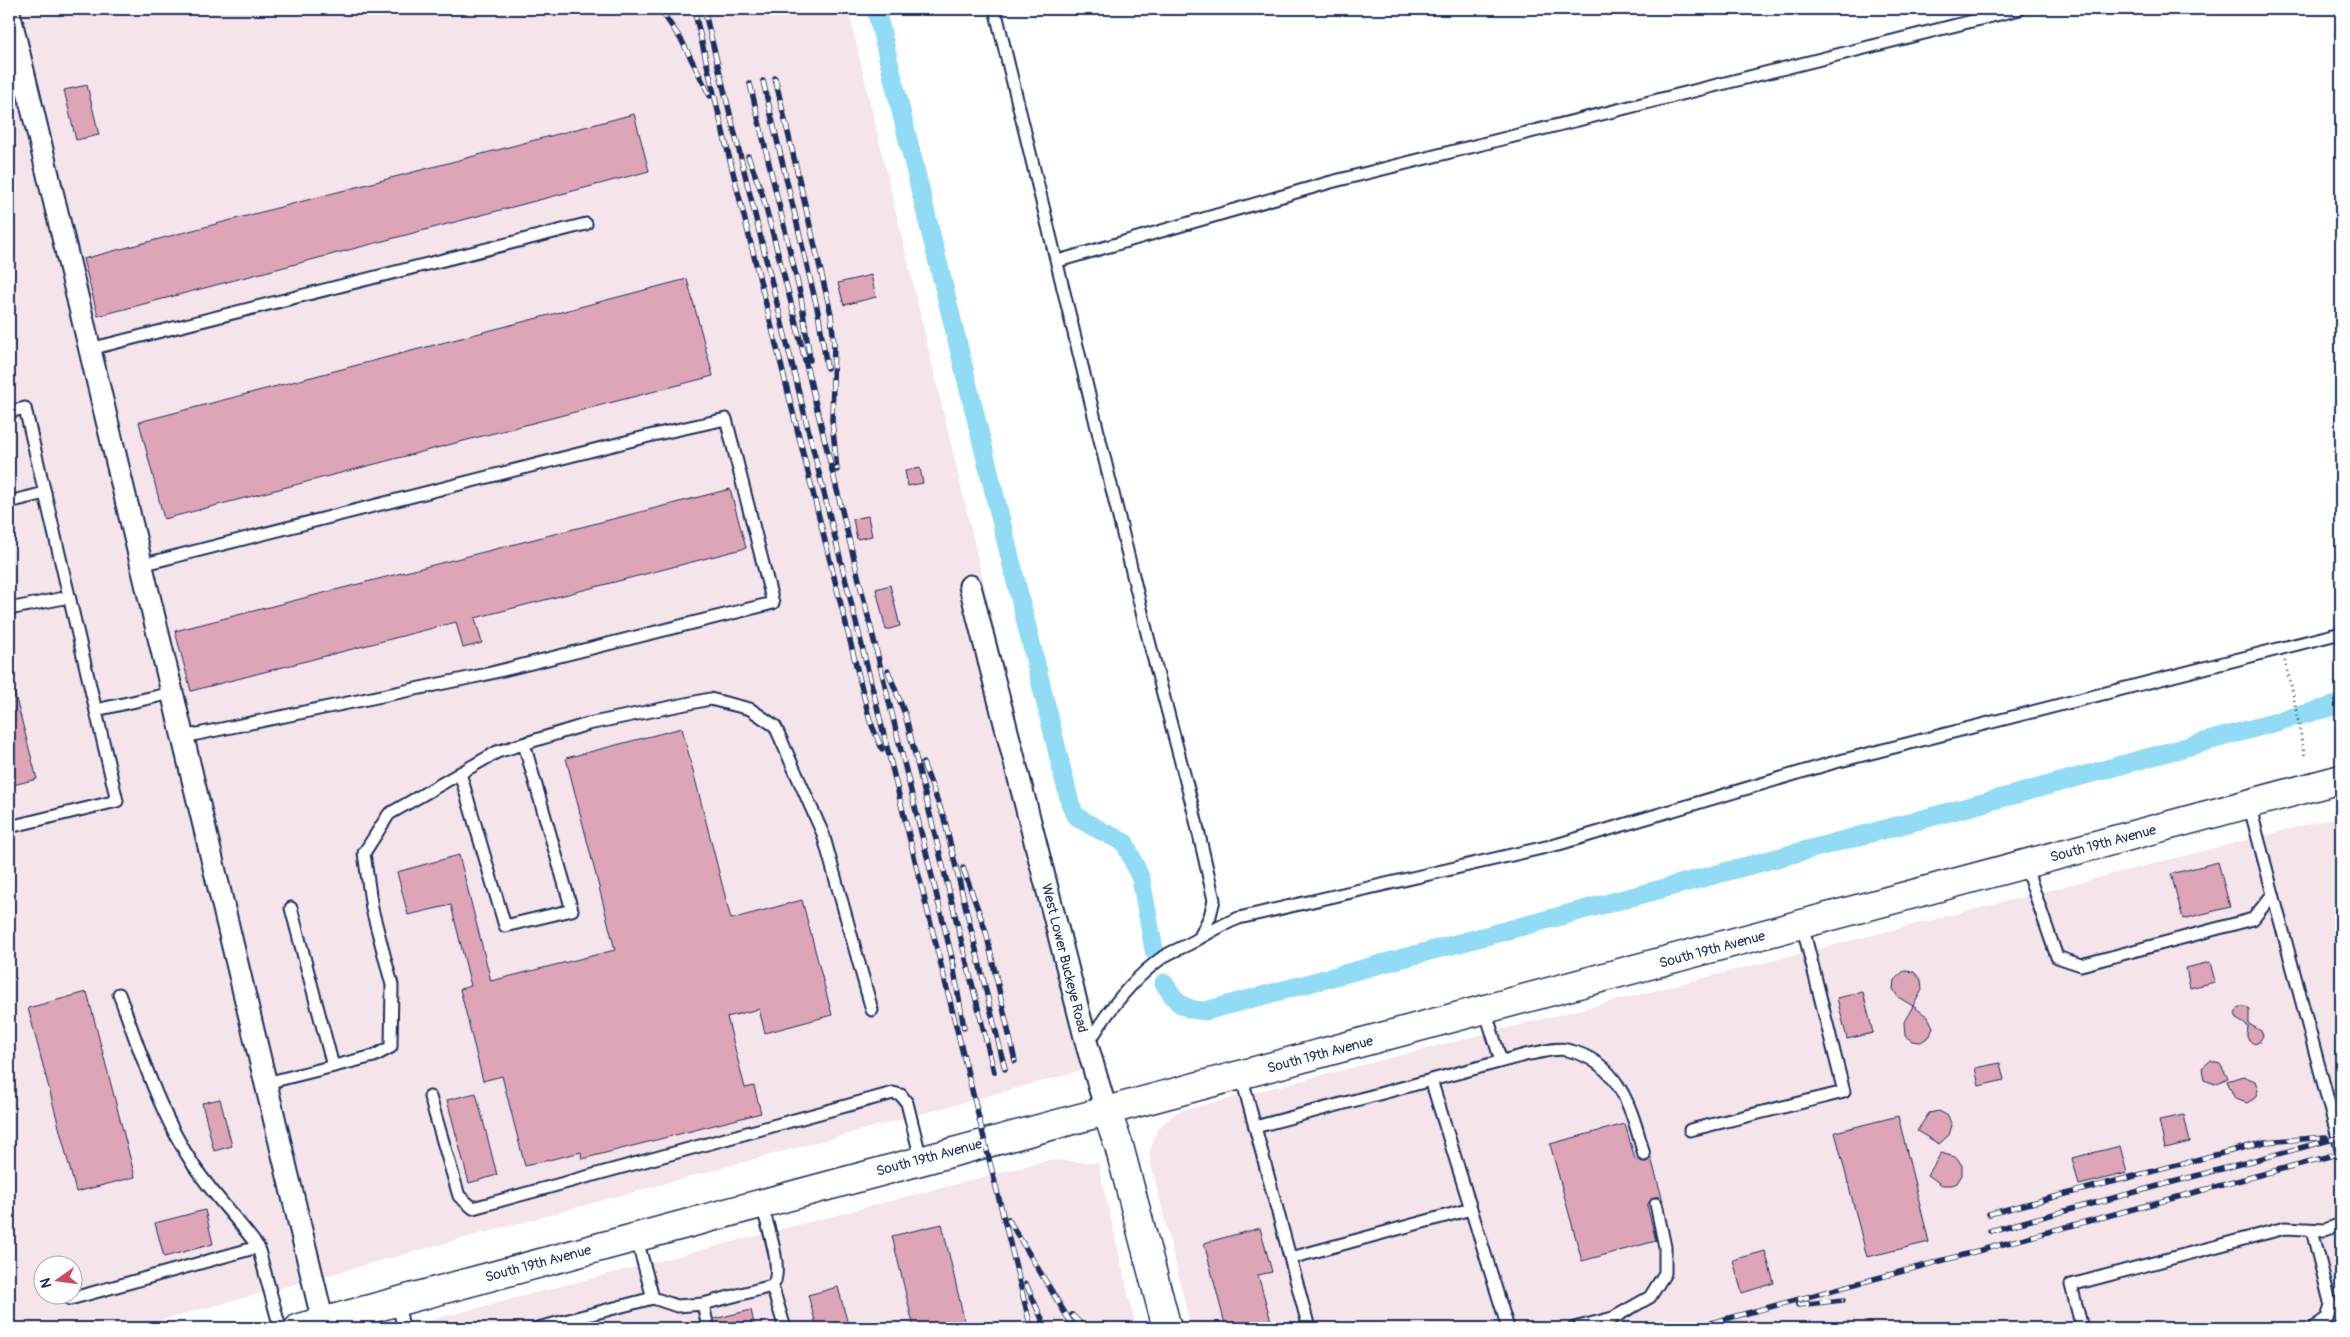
<svg xmlns="http://www.w3.org/2000/svg" width="2350" height="1337" font-family="Pangolin,sans-serif">
	<style>
		.built { fill: #f5e4e9; fill-rule: evenodd }
		.lines { fill: none; stroke-linecap: round; stroke-linejoin: round }
		.canal { stroke: #92dbf4; stroke-width: 19 }
		.building { fill: #dea5b7; stroke: #1b2f5e }
		.service-casing { stroke: #1b2f5e; stroke-width: 15 }
		.minor-casing { stroke: #1b2f5e; stroke-width: 25 }
		.secondary-casing { stroke: #1b2f5e; stroke-width: 31 }
		.primary-casing { stroke: #1b2f5e; stroke-width: 31 }
		.path { stroke: #1b2f5e; stroke-width: 3; stroke-dasharray: 1 4; stroke-linecap: butt }
		.service { stroke: #fff; stroke-width: 11 }
		.minor { stroke: #fff; stroke-width: 21 }
		.secondary { stroke: #fff; stroke-width: 28 }
		.primary { stroke: #fff; stroke-width: 28 }
		.rail-casing { stroke: #1b2f5e; stroke-width: 5.5 }
		.rail { stroke: #fff; stroke-width: 4; stroke-dasharray: 11; stroke-linecap: butt }
		.labels { text-anchor: middle; stroke-width: 4; stroke-linejoin: round; paint-order: stroke }
		.street-label { font-size: 14px; fill: #1b2f5e; stroke: #fff }
	</style>
	<rect width="100%" height="100%" fill="#fff"/>
	<filter id="ink" filterUnits="userSpaceOnUse"><feTurbulence type="fractalNoise" baseFrequency=".02" numOctaves="2"/><feDisplacementMap in="SourceGraphic" scale="10" xChannelSelector="R" yChannelSelector="G"/><feConvolveMatrix kernelMatrix="1 2 1 2 8 2 1 2 1" color-interpolation-filters="sRGB"/></filter>
	<g filter="url(#ink)">
		<!-- built -->
		<g class="built">
			<path d="M9,9H848L1098,1066L133,1328H9ZM42,1264H72V1294H42Z"/>
			<path d="M2341,816V1328H1191L1149,1155L1157,1129L1177,1112Z"/>
			<path d="M1049,1160L1098,1163L1136,1328H400Z"/>
		</g>
		<g class="lines">
			<!-- canal -->
			<g class="canal">
				<path d="M876,9L1070,803L1075,815L1090,825L1125,843L1141,879L1154,950"/>
				<path d="M1164,983C1176,1002 1182,1010 1205,1011L2024,792L2341,704"/>
			</g>
		</g>
		<!-- building -->
		<g class="building">
			<path d="M87,85L99,135L76,140L64,90Z"/>
			<path d="M634,114L649,171L98,316L83,259Z"/>
			<path d="M871,275L876,297L844,305L838,283Z"/>
			<path d="M687,279L713,376L164,519L139,422Z"/>
			<path d="M920,468L923,483L908,486L905,471Z"/>
			<path d="M730,489L746,548L475,618L482,643L463,648L456,622L191,691L175,631Z"/>
			<path d="M868,516L872,536L857,539L853,519Z"/>
			<path d="M890,585L900,626L886,630L876,589Z"/>
			<path d="M9,691H14L37,779L9,786Z"/>
			<path d="M682,728L731,919L802,900L832,1015L765,1033L759,1009L727,1017L745,1088L754,1086L761,1113L582,1159L581,1152L525,1166L502,1076L483,1081L460,989L471,986L451,905L408,915L397,872L459,855L491,981L615,950L566,758Z"/>
			<path d="M2218,862L2230,907L2183,919L2171,874Z"/>
			<path d="M2210,962L2215,982L2190,988L2186,968Z"/>
			<path d="M1904,971L1914,972L1921,980L1922,990L1913,1006L1928,1017L1933,1027L1930,1036L1921,1042L1912,1041L1905,1036L1904,1022L1913,1006L1898,997L1893,989L1894,980Z"/>
			<path d="M87,992L135,1177L76,1192L28,1008Z"/>
			<path d="M1863,992L1873,1033L1847,1039L1837,998Z"/>
			<path d="M2239,1007H2246L2249,1010V1024L2261,1031L2263,1036L2259,1042L2255,1044L2249,1041L2247,1037L2248,1026L2238,1020L2235,1014Z"/>
			<path d="M2210,1061L2220,1064L2228,1078L2215,1084L2204,1080L2202,1068Z"/>
			<path d="M2000,1063L2004,1080L1979,1086L1975,1068Z"/>
			<path d="M2243,1076L2255,1081L2258,1090L2255,1098L2247,1103L2235,1099L2227,1081Z"/>
			<path d="M476,1093L497,1175L469,1183L447,1100Z"/>
			<path d="M220,1099L232,1146L214,1151L202,1103Z"/>
			<path d="M1939,1111L1948,1116L1952,1125L1949,1135L1939,1144L1917,1131L1929,1113Z"/>
			<path d="M2184,1115L2190,1142L2165,1148L2159,1120Z"/>
			<path d="M1898,1116L1929,1242L1867,1257L1835,1132Z"/>
			<path d="M1625,1124L1635,1159L1646,1162L1651,1158L1663,1201L1659,1197H1654L1647,1205L1656,1241L1582,1261L1550,1144Z"/>
			<path d="M2120,1146L2127,1173L2079,1185L2072,1158Z"/>
			<path d="M1941,1153L1955,1157L1962,1165V1175L1957,1183L1952,1185H1942L1928,1175Z"/>
			<path d="M205,1210L213,1244L164,1257L155,1223Z"/>
			<path d="M942,1224L966,1328H914L892,1236Z"/>
			<path d="M1260,1228L1272,1272L1258,1275L1273,1328H1226L1204,1243Z"/>
			<path d="M1765,1251L1774,1283L1742,1293L1733,1260Z"/>
			<path d="M838,1287L849,1328H817L808,1295Z"/>
			<path d="M751,1310L755,1328H715L714,1319Z"/>
		</g>
		<g class="lines">
			<defs>
				<g id="service">
					<path d="M995,9L1148,637L1193,808L1214,900L1210,916L1200,937"/>
					<path d="M1058,261L1331,182L2020,9"/>
					<path d="M90,349L586,224"/>
					<path d="M9,412L25,408L117,801L9,827"/>
					<path d="M9,502L45,493"/>
					<path d="M141,565L653,435L726,419L773,603L483,675L183,737"/>
					<path d="M9,609L69,597"/>
					<path d="M96,710L172,693"/>
					<path d="M460,773L505,926L572,910L524,744"/>
					<path d="M2249,804L2341,1149"/>
					<path d="M2025,865L2057,957L2081,965L2253,919L2273,894"/>
					<path d="M291,908L333,1066"/>
					<path d="M119,994C141,1053 159,1113 194,1166C213,1195 238,1219 258,1247"/>
					<path d="M1485,1010L1501,1061"/>
					<path d="M1088,1044C1108,1010 1131,980 1163,957C1174,950 1187,946 1198,939C1212,931 1223,924 1239,918L1559,844L1832,763L2341,633"/>
					<path d="M1241,1075L1309,1328"/>
					<path d="M1431,1080L1508,1328"/>
					<path d="M266,1083L374,1056L391,1047L392,985L372,909L364,853L389,814L497,752L588,724L710,699L750,709L775,726L823,834L872,1010"/>
					<path d="M430,1097L459,1196L473,1208L893,1093L901,1095L907,1103L921,1159"/>
					<path d="M1255,1127L1529,1054C1540,1053 1556,1047 1567,1050C1620,1061 1632,1111 1644,1155"/>
					<path d="M1690,1130L1844,1092L1802,924"/>
					<path d="M2312,1230L2331,1306L2327,1318L2313,1328"/>
					<path d="M636,1236L653,1298L677,1306L703,1304L708,1328"/>
					<path d="M1291,1258L1471,1209"/>
					<path d="M772,1286L785,1328"/>
					<path d="M70,1299L258,1247L280,1328"/>
					<path d="M398,1301L403,1328"/>
					<path d="M703,1304L772,1286C785,1272 766,1221 761,1203"/>
					<path d="M538,1328L653,1298"/>
					<path d="M1574,1328L1613,1318L1650,1297L1665,1273V1247L1656,1204"/>
					<path d="M2082,1328L2071,1285L2285,1228L2325,1230L2341,1224"/>
				</g>
				<g id="minor">
					<path d="M9,12L323,1322"/>
					<path d="M970,586L1087,1045L1106,1110"/>
				</g>
				<path id="secondary" d="M1106,1110L1119,1146L1167,1328"/>
				<path id="primary" d="M299,1328C979,1142 1661,965 2341,779"/>
			</defs>
			<!-- service casing -->
			<use href="#service" class="service-casing"/>
			<!-- minor casing -->
			<use href="#minor" class="minor-casing"/>
			<!-- secondary casing -->
			<use href="#secondary" class="secondary-casing"/>
			<!-- primary casing -->
			<use href="#primary" class="primary-casing"/>
			<!-- path -->
			<path class="path" d="M2285,661L2293,693L2305,758"/>
			<!-- service -->
			<use href="#service" class="service"/>
			<!-- minor -->
			<use href="#minor" class="minor"/>
			<!-- secondary -->
			<use href="#secondary" class="secondary"/>
			<!-- primary -->
			<use href="#primary" class="primary"/>
			<defs>
				<g id="rail">
					<path d="M660,9L682,41L710,96"/>
					<path d="M694,9L724,136L870,721L882,749"/>
					<path d="M704,9L1031,1328"/>
					<path d="M775,78L831,314L834,344L832,420L837,470"/>
					<path d="M763,81L818,312L827,368"/>
					<path d="M750,84L801,297L810,360"/>
					<path d="M748,156L762,193L789,295L954,966"/>
					<path d="M888,671L905,714L994,1072"/>
					<path d="M923,763L944,818L1005,1069"/>
					<path d="M963,868L986,932L1015,1061"/>
					<path d="M952,959L964,1028"/>
					<path d="M1989,1214L2265,1142L2326,1137"/>
					<path d="M1008,1219L1074,1328"/>
					<path d="M1990,1231L2341,1137"/>
					<path d="M1026,1284L1046,1328"/>
					<path d="M1798,1305L1843,1300"/>
					<path d="M1072,1315L1085,1328"/>
					<path d="M1692,1328L2341,1153"/>
				</g>
			</defs>
			<!-- rail casing -->
			<use href="#rail" class="rail-casing"/>
			<!-- rail -->
			<use href="#rail" class="rail"/>
		</g>
	</g>
	<g class="labels">
		<!-- street labels -->
		<g class="street-label">
			<text transform="translate(2103 843) rotate(-15)" y="5">South 19th Avenue</text>
			<text transform="translate(1712 949) rotate(-15)" y="5">South 19th Avenue</text>
			<text transform="translate(1065 958) rotate(76)" y="5">West Lower Buckeye Road</text>
			<text transform="translate(1320 1054) rotate(-15)" y="5">South 19th Avenue</text>
			<text transform="translate(929 1157) rotate(-15)" y="5">South 19th Avenue</text>
			<text transform="translate(538 1263) rotate(-15)" y="5">South 19th Avenue</text>
		</g>
	</g>
	<!-- margin -->
	<rect width="2350" height="1337" fill="none" stroke="#fff" stroke-width="30"/>
	<rect x="15" y="15" width="2320" height="1307" fill="none" stroke="#1b2f5e" stroke-width="2" filter="url(#ink)"/>
	<!-- north arrow -->
	<g transform="translate(58 1280) rotate(256)"><circle r="24" fill="#ffffff" stroke="#a4acbf"/>
	<path d="M0-4L9 19L0 12L-9 19Z" fill="#d1495b"/>
	<text y="-8" font-size="14" font-weight="bold" text-anchor="middle" fill="#1b2f5e">N</text>
	</g>
</svg>
